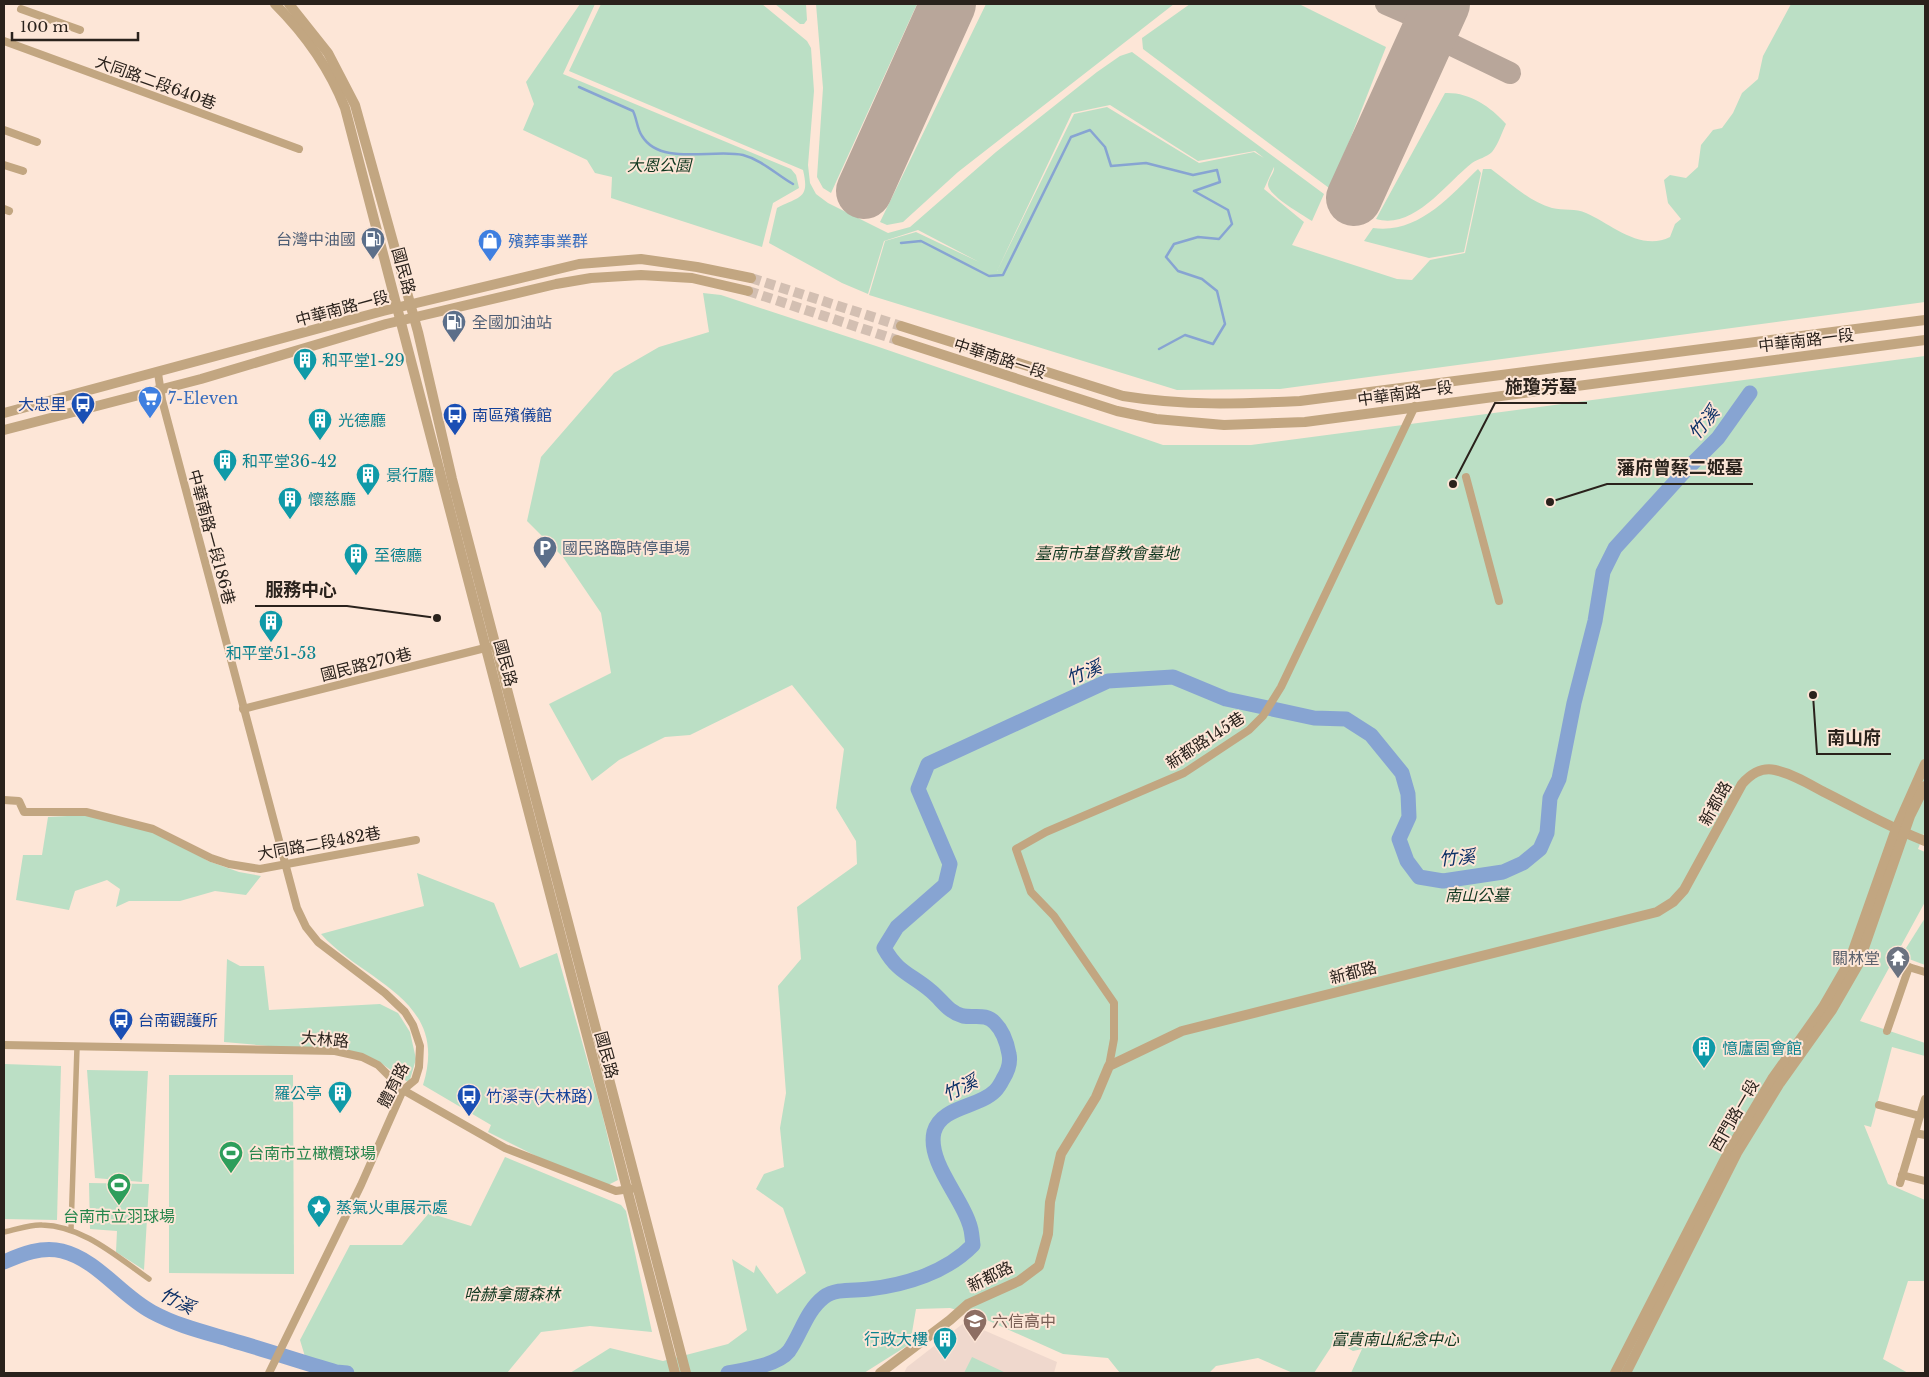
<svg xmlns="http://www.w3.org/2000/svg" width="1929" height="1377" font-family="'Libre Baskerville','Noto Sans TC',serif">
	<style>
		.education { fill: #efd8cd }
		.green { fill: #bbdfc5; fill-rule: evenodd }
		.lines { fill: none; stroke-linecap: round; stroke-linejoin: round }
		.stream { stroke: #87a4d2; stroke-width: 2.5 }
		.river { stroke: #87a4d2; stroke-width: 15 }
		.taxiway { stroke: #b8a69a; stroke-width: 22 }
		.runway { stroke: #b8a69a; stroke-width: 56 }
		.tertiary-tunnel { stroke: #d3bfb2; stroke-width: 10; stroke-dasharray: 10 5; stroke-linecap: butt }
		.pedestrian { stroke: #c2a681; stroke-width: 5.5 }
		.minor { stroke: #c2a681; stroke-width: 8 }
		.tertiary { stroke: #c2a681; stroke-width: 10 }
		.labels { text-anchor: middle; stroke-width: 4; stroke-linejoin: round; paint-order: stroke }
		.street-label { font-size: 16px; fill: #2a221c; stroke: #fde6d7 }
		.park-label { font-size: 16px; font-style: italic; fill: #0f371f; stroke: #fde6d7 }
		.service-label { font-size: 16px; fill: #4e5e75; stroke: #fde6d7; text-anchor: start }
		.shop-label { font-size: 16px; fill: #366cbe; stroke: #fde6d7; text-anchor: start }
		.culture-label { font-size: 16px; fill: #0d838f; stroke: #fde6d7; text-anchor: start }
		.transit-label { font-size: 16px; fill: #164399; stroke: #fde6d7; text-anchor: start }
		.worship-label { font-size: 16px; fill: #5b616d; stroke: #fde6d7; text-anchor: end }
		.leisure-label { font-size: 16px; fill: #27864d; stroke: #fde6d7; text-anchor: start }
		.education-label { font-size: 16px; fill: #785e54; stroke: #fde6d7; text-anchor: start }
		.water-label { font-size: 18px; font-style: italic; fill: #0a2e65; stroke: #fde6d7 }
		.leader { fill: none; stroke: #2a221c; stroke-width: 2 }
		.callout-dot { fill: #2a221c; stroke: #fde6d7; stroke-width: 2 }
		.callout-label { font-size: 18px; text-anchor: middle; font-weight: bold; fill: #2a221c; stroke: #fde6d7; stroke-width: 4; stroke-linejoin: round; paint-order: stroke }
	</style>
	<rect width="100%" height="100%" fill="#fde6d7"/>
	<!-- education -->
	<path class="education" d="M965,1322L1057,1362L1054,1373H904L907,1367Z"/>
	<!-- green -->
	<g class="green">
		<path d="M580,4H595L563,74L791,169L796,175L799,188L773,203L762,247L611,198L612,177L595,173L587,160L523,130L534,104L526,82Z"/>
		<path d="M601,4H762L807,41L811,48L814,91L808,165L810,183L816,194L828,203L888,233L910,227L996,152L1097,72L1120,56L1132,52L1324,194L1312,221C1303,215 1267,195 1268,184C1269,177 1275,172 1274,167L1264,189L1304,222L1292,245L1397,279L1412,280L1430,260L1465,253L1483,169H1491C1510,183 1530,202 1552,208C1563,211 1576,208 1586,213C1611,224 1641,252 1670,237L1675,224L1681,219L1668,203L1664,180L1670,175L1686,178L1698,167L1701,145L1713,130L1722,128L1733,113L1742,93L1758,79L1763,56L1791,4H1925V302L1280,389L1177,390L869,295L885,241L916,232L979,262L918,230L884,241L868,294L842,283L769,243L777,208C800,196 810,199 803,170L569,71ZM1110,105L1198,161L1255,151L1264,158L1254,152L1199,163L1107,107L1074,114L997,271L1072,113Z"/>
		<path d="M775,4H806L807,20L804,24H800Z"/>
		<path d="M816,4H917L831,193L823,188L817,177L823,88Z"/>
		<path d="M986,4H1174L958,172L903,222L887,225L880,222Z"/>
		<path d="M1190,4H1299L1386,47L1349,142L1329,188L1143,49L1142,38Z"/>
		<path d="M1445,93C1469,92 1490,106 1506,124C1502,132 1498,145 1492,152C1487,157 1478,159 1472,163C1445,184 1414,230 1376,219Z"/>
		<path d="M1478,169L1481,173L1464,252L1429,258L1364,241L1373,228C1418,234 1448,198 1478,169Z"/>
		<path d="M703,293L721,295L876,346L1163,445H1251L1925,356V831L1918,849L1925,852V902L1860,1021L1925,1043V1056L1892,1047L1871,1127L1864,1125L1888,1184L1925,1200V1281H1908L1883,1359L1908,1373H1351L1362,1349L1353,1351L1335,1341L1314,1373H1293L1258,1358L1216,1366L1209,1373H1120L1108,1358L1063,1354L978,1316L950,1308L916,1309L910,1344L864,1373H570L610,1348L663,1361L728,1344L747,1330L732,1259L754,1273L756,1265L777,1294L806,1273L783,1208L756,1189L764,1174L784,1167L780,1128L786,1093L778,986L801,959L797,907L857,864L856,841L836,808L844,749L792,685L690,735L665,737L619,760L592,781L549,704L611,673L601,613L563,557L527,521L541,457L614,373L659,347L709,332Z"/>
		<path d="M87,815L152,831L188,848L208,861L239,872L261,876L246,895L215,891L180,901H129L116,907L120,889L107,880L75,891L69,910L16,900L23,855H42L48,817Z"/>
		<path d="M417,873L494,903L520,968L557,953L601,1109L618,1180L608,1185L540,1158L488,1132L491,1125L423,1085C450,999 365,983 321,934L424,906Z"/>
		<path d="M1925,918V965L1901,956Z"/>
		<path d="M227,959L240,966H264L269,1010L380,1004L398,1013L410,1032L416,1059L409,1083L378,1061L337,1048H291L224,1042Z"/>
		<path d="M4,1064L61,1066L57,1220L4,1219Z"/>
		<path d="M87,1070L148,1071L142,1182L95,1178Z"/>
		<path d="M169,1075H293L294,1274L169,1273Z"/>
		<path d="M505,1157L621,1205L626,1211L652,1332L590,1326L541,1332L507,1373H310L300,1340L350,1245H402L429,1213L471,1226Z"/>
		<path d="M89,1183L149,1184L144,1270L116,1252L117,1231L90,1229Z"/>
		<path d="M972,1357L1006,1373H964Z"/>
	</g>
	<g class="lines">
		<!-- stream -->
		<g class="stream">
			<path d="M579,87L633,111C637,119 637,129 642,136C661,167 714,148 743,155C762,160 777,175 793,184"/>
			<path d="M901,243L921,241L989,276L1003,275L1071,137L1090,130L1105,147L1111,166L1146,163L1193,175L1217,170L1220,182L1194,191L1228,210L1232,224L1219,239L1198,237L1174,244L1166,257L1178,271L1202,279L1217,291L1225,324L1213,344L1185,335L1159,349"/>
		</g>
		<!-- river -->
		<g class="river">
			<path d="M4,1262C22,1254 42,1246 62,1251C98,1260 120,1295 152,1312C178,1326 204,1332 231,1340C266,1350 301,1362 336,1372L347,1373"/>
			<path d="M728,1373C745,1370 778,1365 789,1351C801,1334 806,1311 824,1297C836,1288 855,1291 869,1289C906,1285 947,1272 973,1245C972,1238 972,1230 969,1223C961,1197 927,1161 934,1132C941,1106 978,1108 995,1091C998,1088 1001,1083 1003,1079C1008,1071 1011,1063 1009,1054C1007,1043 1003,1031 995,1023C986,1013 975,1018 963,1016C948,1012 942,1000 931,991C911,974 898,973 884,948L897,927L945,885L950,864L918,789L928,764L1108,681L1173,677L1226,699L1314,718L1346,719L1371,735L1402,773L1408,794L1409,817L1399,839L1407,861L1419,877L1443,881L1503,872L1523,863L1540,849L1547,833L1550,798L1559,779L1574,703L1595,621L1603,572L1615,548L1685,471L1718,438L1750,393"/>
		</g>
		<!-- taxiway -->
		<g class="taxiway">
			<path d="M1386,4L1432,24"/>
			<path d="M1429,34L1510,73"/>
		</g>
		<!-- runway -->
		<g class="runway">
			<path d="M864,191L948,4"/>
			<path d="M1354,198L1442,4"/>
		</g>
		<!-- tertiary-tunnel -->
		<g class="tertiary-tunnel">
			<path d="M751,278L901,326"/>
			<path d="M748,291L897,340"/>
		</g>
		<!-- pedestrian -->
		<g class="pedestrian">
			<path d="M71,1229L77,1047"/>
			<path d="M4,1232C16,1230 30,1224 42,1225C83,1226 116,1256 149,1279"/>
		</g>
		<!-- minor -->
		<g class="minor">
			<path d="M21,9L80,30"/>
			<path d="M4,41L299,149"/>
			<path d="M4,130L37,142"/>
			<path d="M4,165L23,171"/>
			<path d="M4,209L9,211"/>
			<path d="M158,373L162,400L297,908L306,927L318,942L385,993L405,1012L413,1025L420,1046L419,1067L415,1080L403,1090L361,1185L269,1373"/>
			<path d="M1466,477L1499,601"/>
			<path d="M243,709L489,647"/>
			<path d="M4,800L19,801L24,812H86L153,829L211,858L229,864L260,869L416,840"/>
			<path d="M1902,965L1925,972"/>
			<path d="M1887,1031L1909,967"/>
			<path d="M4,1045L335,1051L362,1057L378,1065L403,1090L505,1148L616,1191L637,1188"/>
			<path d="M1109,1066L1114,1039V1003L1054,916L1031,892L1016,849L1046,832L1184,773L1249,730L1263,716L1281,687L1415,406"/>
			<path d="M1879,1105L1920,1116"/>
			<path d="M1915,1133L1925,1135"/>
			<path d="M1902,1175L1925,1181"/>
			<path d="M1900,1183L1925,1099"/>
		</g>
		<!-- tertiary -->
		<g class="tertiary">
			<path d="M275,4C305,34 329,67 345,108L675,1373"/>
			<path d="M289,4L328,53L355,105L418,332L452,479L686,1373"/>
			<path d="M901,326L1123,396C1185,406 1238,404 1300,401L1925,320"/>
			<path d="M897,340L1117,411L1156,419L1224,425L1305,422L1925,340"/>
			<path d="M4,413L383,311L579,264L641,259L697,267L751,278"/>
			<path d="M4,430L201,379L386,324L556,284L591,278L641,275L692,278L748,291"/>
			<path d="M880,1373L950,1320L968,1304L1019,1281L1039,1266L1048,1234L1050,1202L1061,1154L1096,1097L1109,1066L1182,1031L1657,912L1673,902L1684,890L1742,784C1751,774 1761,767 1775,770C1793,774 1809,784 1824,792C1858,809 1890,828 1925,841"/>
			<path d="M1615,1373L1730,1149L1772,1079L1823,1007L1849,962L1896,829L1925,764"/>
			<path d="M1626,1373L1737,1153L1780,1083L1832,1010L1858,965L1910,816L1925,786"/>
		</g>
	</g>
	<!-- icons -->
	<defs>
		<symbol id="fuel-pin" viewBox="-11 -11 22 30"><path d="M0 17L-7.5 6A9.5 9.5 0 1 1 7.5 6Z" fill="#5c6f8a" stroke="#fde6d7"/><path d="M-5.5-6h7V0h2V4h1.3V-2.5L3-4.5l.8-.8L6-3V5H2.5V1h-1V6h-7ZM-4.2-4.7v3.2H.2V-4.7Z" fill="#fff"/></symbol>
		<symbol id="shop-pin" viewBox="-11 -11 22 30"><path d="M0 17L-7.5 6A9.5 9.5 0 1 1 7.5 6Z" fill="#3f7fe0" stroke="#fde6d7"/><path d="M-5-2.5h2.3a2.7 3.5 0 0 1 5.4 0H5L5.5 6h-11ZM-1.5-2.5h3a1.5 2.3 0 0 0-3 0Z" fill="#fff"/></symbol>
		<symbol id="building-pin" viewBox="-11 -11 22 30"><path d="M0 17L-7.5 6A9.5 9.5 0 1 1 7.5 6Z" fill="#0f9aa8" stroke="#fde6d7"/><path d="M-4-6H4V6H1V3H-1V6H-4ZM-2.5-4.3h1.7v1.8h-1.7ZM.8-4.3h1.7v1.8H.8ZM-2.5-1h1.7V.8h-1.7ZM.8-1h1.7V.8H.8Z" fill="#fff"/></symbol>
		<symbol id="supermarket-pin" viewBox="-11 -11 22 30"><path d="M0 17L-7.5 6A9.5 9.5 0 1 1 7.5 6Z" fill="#3f7fe0" stroke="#fde6d7"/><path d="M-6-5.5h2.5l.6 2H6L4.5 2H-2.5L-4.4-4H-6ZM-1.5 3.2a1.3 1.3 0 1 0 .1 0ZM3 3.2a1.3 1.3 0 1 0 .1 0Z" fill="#fff"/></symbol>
		<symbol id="bus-pin" viewBox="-11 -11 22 30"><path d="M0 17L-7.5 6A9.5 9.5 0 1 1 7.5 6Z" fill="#1a4fb4" stroke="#fde6d7"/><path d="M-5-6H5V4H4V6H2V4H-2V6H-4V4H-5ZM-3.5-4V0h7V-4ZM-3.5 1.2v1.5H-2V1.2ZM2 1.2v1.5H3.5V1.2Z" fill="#fff"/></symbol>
		<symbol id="parking-pin" viewBox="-11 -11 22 30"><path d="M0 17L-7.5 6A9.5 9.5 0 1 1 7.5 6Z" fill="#5c6f8a" stroke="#fde6d7"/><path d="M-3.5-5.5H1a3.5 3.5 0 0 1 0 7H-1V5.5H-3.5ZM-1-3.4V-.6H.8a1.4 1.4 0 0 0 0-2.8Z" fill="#fff"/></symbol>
		<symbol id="temple-pin" viewBox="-11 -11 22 30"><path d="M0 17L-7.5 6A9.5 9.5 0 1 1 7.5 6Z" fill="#6b7280" stroke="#fde6d7"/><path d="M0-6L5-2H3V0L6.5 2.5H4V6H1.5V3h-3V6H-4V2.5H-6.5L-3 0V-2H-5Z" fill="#fff"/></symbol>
		<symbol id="stadium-pin" viewBox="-11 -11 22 30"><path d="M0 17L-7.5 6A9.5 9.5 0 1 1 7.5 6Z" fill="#2e9e5b" stroke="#fde6d7"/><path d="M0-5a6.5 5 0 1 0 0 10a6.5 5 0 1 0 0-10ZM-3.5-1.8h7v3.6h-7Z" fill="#fff"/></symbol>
		<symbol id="sight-pin" viewBox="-11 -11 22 30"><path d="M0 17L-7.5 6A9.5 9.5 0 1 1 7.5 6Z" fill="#0f9aa8" stroke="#fde6d7"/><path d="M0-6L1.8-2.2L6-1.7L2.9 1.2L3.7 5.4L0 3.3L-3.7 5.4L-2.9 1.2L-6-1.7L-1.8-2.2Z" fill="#fff"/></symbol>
		<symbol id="school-pin" viewBox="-11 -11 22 30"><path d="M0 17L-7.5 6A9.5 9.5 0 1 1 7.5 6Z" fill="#8d6e63" stroke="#fde6d7"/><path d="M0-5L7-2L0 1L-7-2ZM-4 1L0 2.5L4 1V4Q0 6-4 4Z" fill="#fff"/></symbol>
	</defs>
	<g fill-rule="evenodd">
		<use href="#fuel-pin" x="359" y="225" width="28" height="38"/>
		<use href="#shop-pin" x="476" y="227" width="28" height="38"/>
		<use href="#fuel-pin" x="440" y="308" width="28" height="38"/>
		<use href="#building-pin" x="291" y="346" width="28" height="38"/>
		<use href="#supermarket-pin" x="136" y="384" width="28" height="38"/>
		<use href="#bus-pin" x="69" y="390" width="28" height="38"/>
		<use href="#bus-pin" x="441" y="401" width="28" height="38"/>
		<use href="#building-pin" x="306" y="406" width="28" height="38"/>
		<use href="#building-pin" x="211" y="447" width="28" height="38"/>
		<use href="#building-pin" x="354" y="461" width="28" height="38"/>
		<use href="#building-pin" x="276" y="485" width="28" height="38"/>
		<use href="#parking-pin" x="531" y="534" width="28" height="38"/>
		<use href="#building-pin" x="342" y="541" width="28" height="38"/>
		<use href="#building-pin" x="257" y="608" width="28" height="38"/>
		<use href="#temple-pin" x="1884" y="944" width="28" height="38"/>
		<use href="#bus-pin" x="107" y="1006" width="28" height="38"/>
		<use href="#building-pin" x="1690" y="1034" width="28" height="38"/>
		<use href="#building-pin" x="326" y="1079" width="28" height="38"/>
		<use href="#bus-pin" x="455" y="1082" width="28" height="38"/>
		<use href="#stadium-pin" x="217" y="1139" width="28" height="38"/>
		<use href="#stadium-pin" x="105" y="1171" width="28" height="38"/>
		<use href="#sight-pin" x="305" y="1193" width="28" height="38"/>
		<use href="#school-pin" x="961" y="1307" width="28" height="38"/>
		<use href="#building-pin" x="931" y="1325" width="28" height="38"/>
	</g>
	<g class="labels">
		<!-- street labels -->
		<g class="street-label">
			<text transform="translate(156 82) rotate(20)" y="6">大同路二段640巷</text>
			<text transform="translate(404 271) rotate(75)" y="6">國民路</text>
			<text transform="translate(342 308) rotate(-15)" y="6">中華南路一段</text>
			<text transform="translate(1806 340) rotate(-7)" y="6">中華南路一段</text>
			<text transform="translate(1000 358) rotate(18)" y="6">中華南路一段</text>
			<text transform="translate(1405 393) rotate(-8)" y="6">中華南路一段</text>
			<text transform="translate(212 537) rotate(75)" y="6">中華南路一段186巷</text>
			<text transform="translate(506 663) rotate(75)" y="6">國民路</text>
			<text transform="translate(366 664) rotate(-14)" y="6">國民路270巷</text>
			<text transform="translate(1205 740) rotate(-33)" y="6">新都路145巷</text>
			<text transform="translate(1715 803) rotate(-61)" y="6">新都路</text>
			<text transform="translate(319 843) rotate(-10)" y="6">大同路二段482巷</text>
			<text transform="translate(1353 972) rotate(-14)" y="6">新都路</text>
			<text transform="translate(325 1039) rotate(5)" y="6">大林路</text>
			<text transform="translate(607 1055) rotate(75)" y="6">國民路</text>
			<text transform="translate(393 1085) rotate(-63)" y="6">體育路</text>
			<text transform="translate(1734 1115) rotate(-60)" y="6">西門路一段</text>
			<text transform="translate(990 1276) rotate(-26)" y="6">新都路</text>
		</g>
		<!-- park labels -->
		<g class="park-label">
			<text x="659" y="171">大恩公園</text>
			<text x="1107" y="559">臺南市基督教會墓地</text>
			<text x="1477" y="901">南山公墓</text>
			<text x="512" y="1300">哈赫拿爾森林</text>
			<text x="1395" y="1345">富貴南山紀念中心</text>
		</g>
		<!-- service labels -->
		<g class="service-label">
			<text x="356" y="245" text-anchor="end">台灣中油國</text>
			<text x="472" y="328">全國加油站</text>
			<text x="562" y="554">國民路臨時停車場</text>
		</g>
		<!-- shop labels -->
		<g class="shop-label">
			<text x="508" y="247">殯葬事業群</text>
			<text x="168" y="404">7-Eleven</text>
		</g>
		<!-- culture labels -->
		<g class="culture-label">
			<text x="322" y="366">和平堂1-29</text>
			<text x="338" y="426">光德廳</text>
			<text x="242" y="467">和平堂36-42</text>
			<text x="386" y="481">景行廳</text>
			<text x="308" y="505">懷慈廳</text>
			<text x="374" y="561">至德廳</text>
			<text x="271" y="659" text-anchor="middle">和平堂51-53</text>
			<text x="1722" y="1054">憶廬園會館</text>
			<text x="322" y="1099" text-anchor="end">羅公亭</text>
			<text x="336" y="1213">蒸氣火車展示處</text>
			<text x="928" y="1345" text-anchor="end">行政大樓</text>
		</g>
		<!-- transit labels -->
		<g class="transit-label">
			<text x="66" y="410" text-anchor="end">大忠里</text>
			<text x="472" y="421">南區殯儀館</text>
			<text x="138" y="1026">台南觀護所</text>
			<text x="486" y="1102">竹溪寺(大林路)</text>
		</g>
		<!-- worship labels -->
		<g class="worship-label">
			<text x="1880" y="964">關林堂</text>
		</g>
		<!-- leisure labels -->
		<g class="leisure-label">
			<text x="248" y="1159">台南市立橄欖球場</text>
			<text x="119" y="1222" text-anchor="middle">台南市立羽球場</text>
		</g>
		<!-- education labels -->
		<g class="education-label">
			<text x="992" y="1327">六信高中</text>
		</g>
		<!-- water labels -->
		<g class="water-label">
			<text transform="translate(1704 423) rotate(-51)" y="6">竹溪</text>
			<text transform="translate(1084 673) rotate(-22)" y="6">竹溪</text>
			<text transform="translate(1457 858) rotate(-5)" y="6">竹溪</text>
			<text transform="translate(960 1088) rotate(-26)" y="6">竹溪</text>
			<text transform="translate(177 1301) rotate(26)" y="6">竹溪</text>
		</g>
	</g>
	<!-- callouts -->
	<path class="leader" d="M1453 484L1495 403H1587M1550 502L1607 484H1753M437 618L347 606H255M1813 695L1817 754H1891"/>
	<g class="callout-dot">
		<circle cx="1453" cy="484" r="5"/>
		<circle cx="1550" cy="502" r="5"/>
		<circle cx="437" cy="618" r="5"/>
		<circle cx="1813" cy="695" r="5"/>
	</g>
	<g class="callout-label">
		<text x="1541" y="393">施瓊芳墓</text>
		<text x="1680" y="474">藩府曾蔡二姬墓</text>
		<text x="301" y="596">服務中心</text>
		<text x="1854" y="744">南山府</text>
	</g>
	<!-- border -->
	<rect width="1929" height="1377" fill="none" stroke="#2a221c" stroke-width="10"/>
	<!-- scale -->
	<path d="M12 32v8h126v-8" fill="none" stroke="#2a221c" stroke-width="2.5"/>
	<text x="20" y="32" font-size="15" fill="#2a221c" stroke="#fde6d7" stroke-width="4" paint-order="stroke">100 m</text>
</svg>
